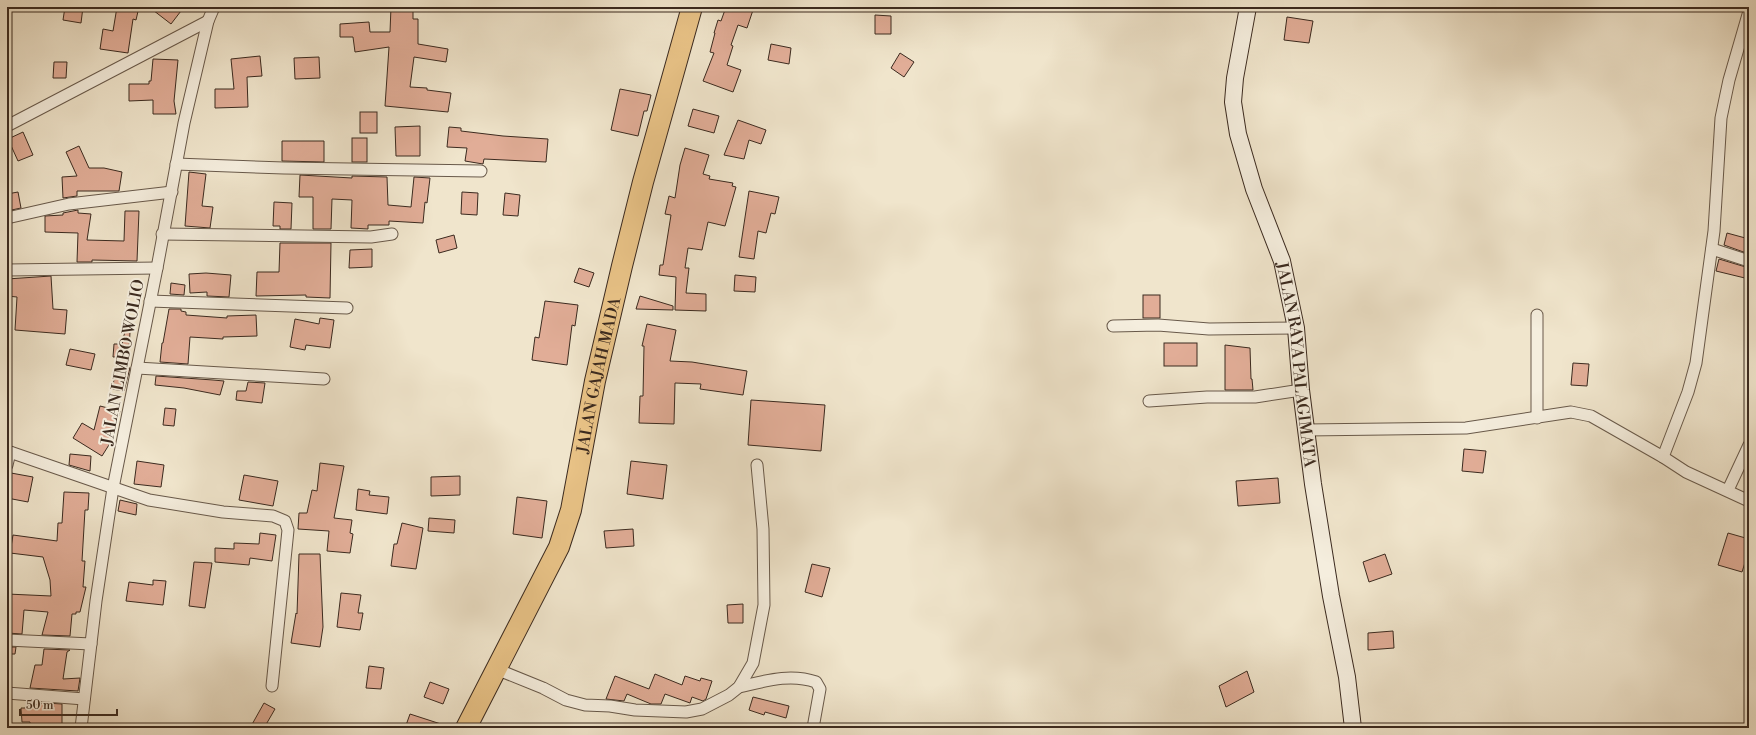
<svg xmlns="http://www.w3.org/2000/svg" width="1756" height="735" font-family="'Libre Bodoni',serif">
	<style>
		.building { fill: #e1ad97; stroke: #3b2a1f }
		.lines { fill: none; stroke-linecap: round; stroke-linejoin: round }
		.street-casing { stroke: #68594a; stroke-width: 13 }
		.secondary-casing { stroke: #3b2a1f; stroke-width: 18 }
		.highway-casing { stroke: #3b2a1f; stroke-width: 22 }
		.street { stroke: #f5eede; stroke-width: 11 }
		.secondary { stroke: #f5eede; stroke-width: 16 }
		.highway { stroke: #e8c286; stroke-width: 20 }
		.labels { text-anchor: middle; stroke-width: 4; stroke-linejoin: round; paint-order: stroke }
		.street-label { font-size: 16px; fill: #3b2a1f; stroke: #f5eede }
	</style>
	<rect width="100%" height="100%" fill="#f0e5cc"/>
	<filter id="stains"><feTurbulence type="fractalNoise" baseFrequency=".005" numOctaves="4"/><feColorMatrix values="0 0 0 0 .2 0 0 0 0 .09 0 0 0 0 .02 0 0 0 .5 -.17"/></filter>
	<radialGradient id="worn" r=".72"><stop offset=".6" stop-color="#630" stop-opacity="0"/><stop offset="1" stop-color="#630" stop-opacity=".3"/></radialGradient>
	<!-- building -->
	<g class="building">
		<path d="M65,7H83L81,23L63,20Z"/>
		<path d="M117,7H139L136,20L133,19L128,53L100,49L103,29L113,31Z"/>
		<path d="M149,7H184L171,24Z"/>
		<path d="M391,7H413V19H418V44L448,49L446,62L414,57L410,87L427,88V90L451,93L448,112L385,106L389,47L355,52L353,37H340V24L369,22L370,32H390Z"/>
		<path d="M726,7H754L747,28L738,25L731,45L733,46L727,65L741,70L733,92L703,81L714,53L710,52L715,33H714L718,20L721,21Z"/>
		<path d="M875,15L891,16V34H875Z"/>
		<path d="M1287,17L1313,21L1309,43L1284,40Z"/>
		<path d="M771,44L791,48L789,64L768,60Z"/>
		<path d="M900,53L914,62L904,77L891,68Z"/>
		<path d="M260,56L262,76L247,77L248,107L215,108V89H234L231,59Z"/>
		<path d="M319,57L320,78L295,79L294,58Z"/>
		<path d="M153,59L178,60L174,101L176,114H153V100L129,101V84H149V81H151Z"/>
		<path d="M54,62H67L66,78H53Z"/>
		<path d="M620,89L651,95L647,111H644L638,136L611,130Z"/>
		<path d="M693,109L719,116L714,133L688,126Z"/>
		<rect x="360" y="112" width="17" height="21"/>
		<path d="M738,120L766,130L761,144L749,140L744,159L724,155Z"/>
		<path d="M420,126V156H396L395,127Z"/>
		<path d="M449,127L461,128V131L503,136L548,139L546,162L484,159L483,164L465,161L467,148L447,147Z"/>
		<path d="M23,132L33,155L18,161L8,139Z"/>
		<rect x="352" y="138" width="15" height="24"/>
		<path d="M282,141H324V162L282,161Z"/>
		<path d="M79,146L89,168H104L122,172L119,191H77V196L63,198L62,177L77,176L66,152Z"/>
		<path d="M685,148L709,155L703,174L710,176L709,179L733,183L732,186L736,187L725,226L708,222L702,250L688,248L685,268H689L686,293L706,294V311L675,310L676,277L659,275L660,265H663L671,215L665,214L669,196L675,198L680,165Z"/>
		<path d="M189,172L206,174L202,206L213,207L210,228L185,226Z"/>
		<path d="M300,175L352,178V176L387,177L388,205L411,207L414,177L430,178L427,203L425,202L423,223L389,221V225H368V229L351,228L352,200L332,199L331,229H313V197H299Z"/>
		<path d="M749,191L779,197L775,214L771,213L766,233L758,231L754,259L739,257Z"/>
		<path d="M18,192L21,208L7,211V194Z"/>
		<path d="M462,192L478,193L477,215L461,214Z"/>
		<path d="M505,193L520,195L518,216L503,215Z"/>
		<path d="M274,202L292,203L291,229H280V226H273Z"/>
		<path d="M78,210V213L91,214L87,240L124,241L125,211H139L137,261L92,260V262H77L78,233L45,232V216L63,215V213Z"/>
		<path d="M1727,233L1749,239V254L1724,245Z"/>
		<path d="M454,235L457,248L439,253L436,240Z"/>
		<path d="M280,243H331L330,298L306,297V295L256,296L257,272H279Z"/>
		<path d="M372,249V267L349,268L350,250Z"/>
		<path d="M1719,259L1749,268V279L1716,271Z"/>
		<path d="M579,268L594,273L589,287L574,282Z"/>
		<path d="M206,273L231,275L229,297L207,296V292L190,293L189,274Z"/>
		<path d="M735,275L756,277L755,292L734,291Z"/>
		<path d="M51,276L53,309L67,310L65,334L15,330L17,297L7,296V279Z"/>
		<path d="M171,283L185,285L184,295L170,294Z"/>
		<rect x="1143" y="295" width="17" height="23"/>
		<path d="M640,296L673,306V310L636,309Z"/>
		<path d="M545,301L578,305L575,326L572,325L567,365L532,360L535,337L539,338Z"/>
		<path d="M169,309H181V311L186,312V315L227,318V316L256,315L257,336L223,337V339L190,337L188,364L160,362L162,343H163Z"/>
		<path d="M320,318L334,320L330,348L306,345L305,350L290,347L295,319L319,324Z"/>
		<path d="M647,324L676,330L670,361L692,362L747,371L743,395L700,389L701,384L675,383L674,424L639,423L640,396H643L644,346H642Z"/>
		<path d="M125,331L130,332L128,368H130L124,391L112,389L119,357H113L114,344H122Z"/>
		<rect x="1164" y="343" width="33" height="23"/>
		<path d="M1225,345L1250,348L1251,379H1252L1253,390H1225Z"/>
		<path d="M70,349L95,354L91,370L66,365Z"/>
		<path d="M1573,363L1589,364L1587,386L1571,385Z"/>
		<path d="M156,376L213,380L224,381L220,395L184,388L155,385Z"/>
		<path d="M248,382L265,383L262,403L236,400L237,391H246Z"/>
		<path d="M751,400L825,405L821,451L748,445Z"/>
		<path d="M100,406L120,411L112,440L102,456L73,438L82,423L94,430Z"/>
		<path d="M165,408L176,409L174,426L163,425Z"/>
		<path d="M1464,449L1486,451L1483,473L1462,471Z"/>
		<path d="M70,454L91,456L90,471L69,465Z"/>
		<path d="M137,461L164,465L161,487L134,484Z"/>
		<path d="M631,461L667,465L663,499L627,494Z"/>
		<path d="M320,463L344,466L334,518L352,520L350,533L353,534L350,553L327,551L329,531L298,529L299,513H307L312,490L317,491Z"/>
		<path d="M11,473L33,477L28,502L7,498Z"/>
		<path d="M244,475L278,481L273,506L239,500Z"/>
		<path d="M460,476V495L431,496V477Z"/>
		<path d="M1278,478L1280,503L1238,506L1236,481Z"/>
		<path d="M358,489L370,491L369,495L389,497L387,514L356,510Z"/>
		<path d="M64,492L89,493L88,510H85L82,561H85L83,587H86L80,612H76V614H72L70,636L42,635L48,612L24,610L22,634L7,633V594L51,596L50,580L43,557L10,553L13,535L57,541L58,523H62Z"/>
		<path d="M517,497L547,501L542,538L513,534Z"/>
		<path d="M120,500L137,504L136,515L118,511Z"/>
		<path d="M429,518L455,520L454,533L428,531Z"/>
		<path d="M402,523L423,528L416,569L391,566L394,544H397Z"/>
		<path d="M633,529L634,546L606,548L604,531Z"/>
		<path d="M260,533L276,535L272,561L250,558L249,565L215,562V548L234,549V543L259,544Z"/>
		<path d="M1728,533L1749,539V550L1742,572L1718,565Z"/>
		<path d="M299,554H320L323,627L320,647L291,643L296,613L297,614Z"/>
		<path d="M1385,554L1392,574L1369,582L1363,562Z"/>
		<path d="M194,562L212,563L205,608L189,606Z"/>
		<path d="M812,564L830,568L822,597L805,592Z"/>
		<path d="M153,580L166,581L163,605L126,601L129,582L153,585Z"/>
		<path d="M341,593L361,595L358,613H363L360,630L337,627Z"/>
		<path d="M743,604V623H728L727,605Z"/>
		<path d="M1393,631L1394,648L1368,650V633Z"/>
		<path d="M7,647H16L15,654H7Z"/>
		<path d="M44,649L70,650L67,652L63,679L80,678L78,691L30,688L35,665H42Z"/>
		<path d="M369,666L384,668L381,689L366,688Z"/>
		<path d="M1247,671L1254,692L1226,707L1219,686Z"/>
		<path d="M655,674L682,685L685,676L700,681L701,678L712,681L706,699L703,701L692,697L690,703L665,694L661,704H651L627,694L624,701L606,699L615,676L649,689Z"/>
		<path d="M430,682L449,689L443,704L424,697Z"/>
		<path d="M753,697L789,706L786,718L765,712L764,715L749,710Z"/>
		<path d="M46,703L62,704V728H30V722H22L21,708H25L26,706Z"/>
		<path d="M264,703L275,709L264,728H250Z"/>
		<path d="M410,714L447,726V728H405Z"/>
	</g>
	<g class="lines">
		<defs>
			<g id="street">
				<path d="M1749,11L1729,80L1721,118L1714,231L1696,363L1688,392L1663,457L1686,472L1749,501"/>
				<path d="M7,126L208,21"/>
				<path d="M176,164L284,168L481,171"/>
				<path d="M7,218L69,204L172,192"/>
				<path d="M162,234L371,237L392,234"/>
				<path d="M1712,249L1749,261"/>
				<path d="M7,270L157,268"/>
				<path d="M150,301L347,308"/>
				<path d="M1537,315V418"/>
				<path d="M1113,326L1158,325L1209,329L1296,328"/>
				<path d="M137,368L324,379"/>
				<path d="M1149,401L1207,397H1255L1301,390"/>
				<path d="M1306,430L1466,428L1571,412L1591,416L1663,457"/>
				<path d="M7,451L149,500L223,512L273,516L285,521L288,530L272,686"/>
				<path d="M7,465L10,452"/>
				<path d="M1728,490L1749,445"/>
				<path d="M7,640L91,644"/>
				<path d="M496,669L543,688L566,700L585,705L610,706L635,710L686,712L702,709L729,695L739,687L753,663L764,605L763,529L757,465"/>
				<path d="M739,687C765,681 790,673 816,682L820,689L813,728"/>
				<path d="M7,693L84,699"/>
				<path d="M81,728L96,601L113,488L157,268L184,123L208,21L214,7"/>
			</g>
			<g id="secondary">
				<path id="s1" d="M1248,7L1235,78L1233,102L1238,134L1254,189L1282,261L1296,328L1301,390L1313,484L1331,596L1347,677L1353,728"/>
			</g>
			<g id="highway">
				<path id="s2" d="M466,728L559,547L571,510L595,381L622,266L643,182L692,7"/>
			</g>
		</defs>
		<!-- street casing -->
		<use href="#street" class="street-casing"/>
		<!-- secondary casing -->
		<use href="#secondary" class="secondary-casing"/>
		<!-- highway casing -->
		<use href="#highway" class="highway-casing"/>
		<!-- street -->
		<use href="#street" class="street"/>
		<!-- secondary -->
		<use href="#secondary" class="secondary"/>
		<!-- highway -->
		<use href="#highway" class="highway"/>
	</g>
	<g class="labels">
		<!-- street labels -->
		<g class="street-label">
			<text transform="translate(122 362) rotate(-79)" y="6">JALAN LIMBO WOLIO</text>
			<text dy="6" stroke="none"><textPath href="#s1" startOffset="368">JALAN RAYA PALAGIMATA</textPath></text>
			<text dy="6" stroke="none"><textPath href="#s2" startOffset="380">JALAN GAJAH MADA</textPath></text>
		</g>
	</g>
	<!-- margin -->
	<rect width="1756" height="735" fill="none" stroke="#f0e5cc" stroke-width="24"/>
	<rect x="8" y="8" width="1740" height="719" fill="none" stroke="#3b2a1f" stroke-width="2"/>
	<rect x="12" y="12" width="1732" height="711" fill="none" stroke="#3b2a1f"/>
	<!-- scale -->
	<path d="M20 709v6h97v-6" fill="none" stroke="#3b2a1f" stroke-width="2"/>
	<text x="26" y="709" font-size="12" fill="#3b2a1f" stroke="#f5eede" stroke-width="3" paint-order="stroke">50 m</text>
	<rect width="100%" height="100%" filter="url(#stains)"/>
	<rect width="100%" height="100%" fill="url(#worn)"/>
</svg>
